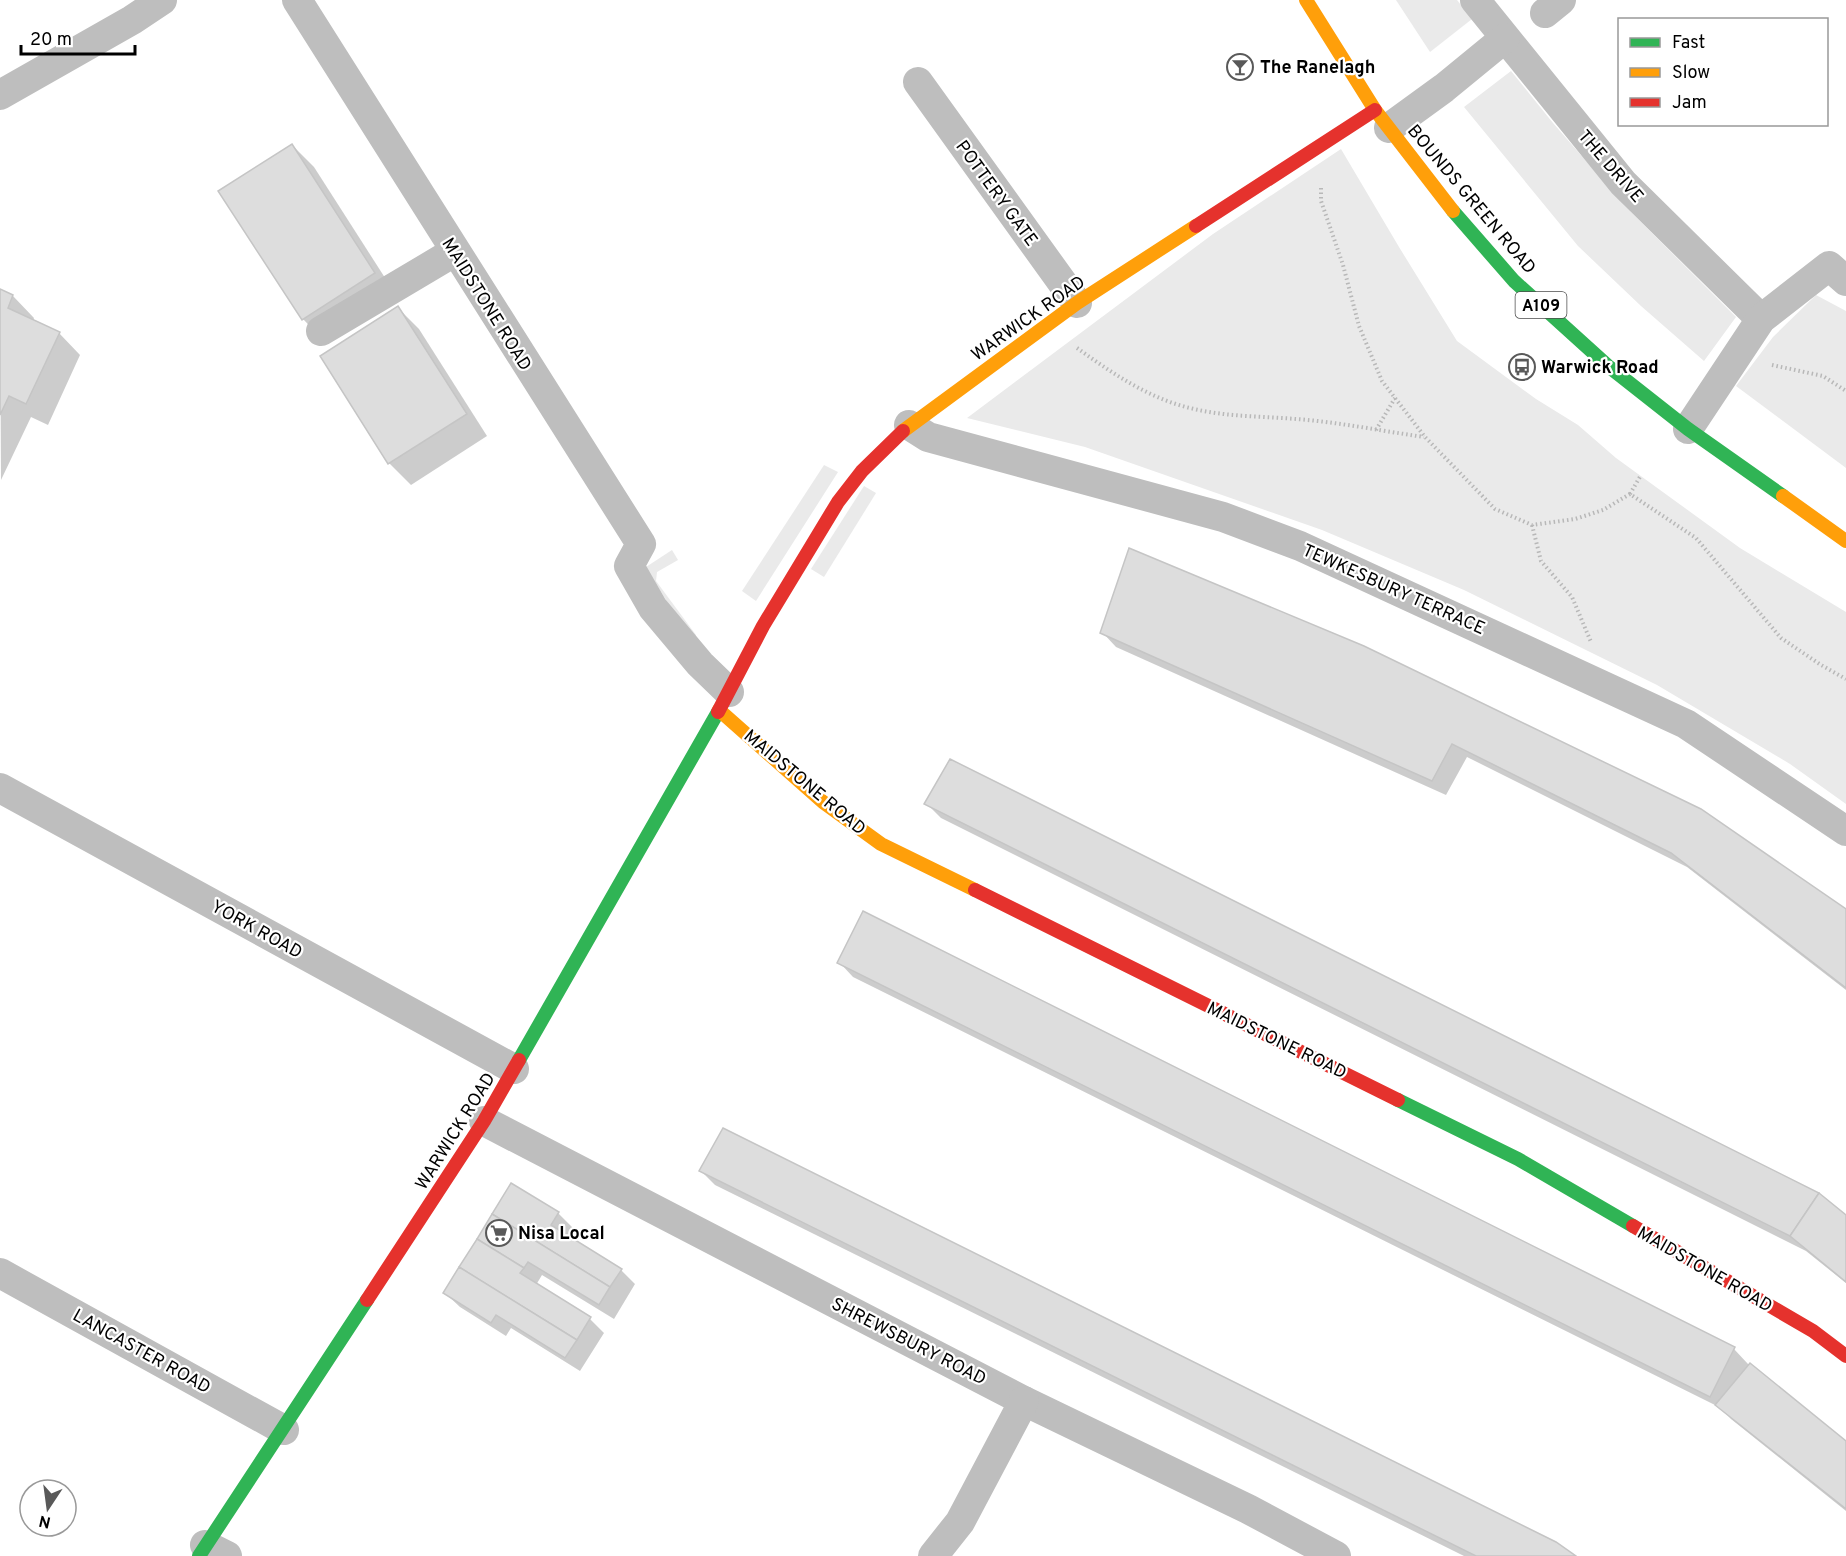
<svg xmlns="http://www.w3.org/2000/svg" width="1846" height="1556" font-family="Overpass,sans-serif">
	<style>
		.green { fill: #eaeaea }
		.shadow { fill: #0003 }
		.building { fill: #ddd; stroke: #c5c5c5; stroke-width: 1.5 }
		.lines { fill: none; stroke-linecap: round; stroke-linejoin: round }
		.path { stroke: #b8b8b8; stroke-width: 4; stroke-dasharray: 1.5 3; stroke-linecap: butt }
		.street { stroke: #bebebe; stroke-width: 30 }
		.fast { stroke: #30b455; stroke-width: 14 }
		.slow { stroke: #ff9f0a; stroke-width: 14 }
		.jam { stroke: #e5322d; stroke-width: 14 }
		.labels { text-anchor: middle; stroke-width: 4.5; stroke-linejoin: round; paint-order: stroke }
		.shield { fill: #fff; stroke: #4c4c4c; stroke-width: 1.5 }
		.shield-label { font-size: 16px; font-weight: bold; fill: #000 }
		.poi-label { font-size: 18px; font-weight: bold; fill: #000; stroke: #fff; text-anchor: start }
		.street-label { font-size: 18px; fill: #000; stroke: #fff }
	</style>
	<rect width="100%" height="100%" fill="#fff"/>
	<!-- green -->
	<g class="green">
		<path d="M1396,0H1457L1472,19L1430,52Z"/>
		<path d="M1511,71L1553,123L1626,207L1736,317L1704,361L1641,306L1578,246L1464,107Z"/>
		<path d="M1341,149L1399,247L1457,341L1536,399L1578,425L1616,458L1740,548L1846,612V804L1790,764L1657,685L1464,590L1322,530L1085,447L967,418L1213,234Z"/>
		<path d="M1816,295L1846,311V468L1736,386L1773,337Z"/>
		<path d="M824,465L838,472L756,601L742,591Z"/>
		<path d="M864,486L876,493L824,577L811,569Z"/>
		<path d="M672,550L678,560L657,572L656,581L696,635L692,643L646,567Z"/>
	</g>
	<!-- shadow -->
	<g class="shadow">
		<path d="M292,145L314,167L396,295L324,341L303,319Z"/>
		<path d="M0,291L13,296L34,318L33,321L59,333L80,355L48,425L31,417L1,480Z"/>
		<path d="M398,308L419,329L487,436L411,485L389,463Z"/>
		<path d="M1102,632L1700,810L1846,911V990L1687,867L1467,757L1446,795L1116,647Z"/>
		<path d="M926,803L1846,1217V1283L1806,1251L941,818Z"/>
		<path d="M864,913L1734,1349L1748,1364L1846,1443V1511L1731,1419L1721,1408L853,977L839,962Z"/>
		<path d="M701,1171L1573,1556H1464L715,1185Z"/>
		<path d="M512,1185L558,1213L573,1228L567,1237L621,1270L635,1284L614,1319L542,1275L536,1285L590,1319L604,1333L580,1371L511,1328L506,1336L460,1307L445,1293Z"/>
	</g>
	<!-- building -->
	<g class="building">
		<path d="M292,144L375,273L302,320L218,191Z"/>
		<path d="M0,289L13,295L8,308L60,332L26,404L9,396L0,415Z"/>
		<path d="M398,306L467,414L388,464L320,356Z"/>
		<path d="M1129,548L1364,646L1701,809L1846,909V988L1671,853L1452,744L1432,781L1100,633Z"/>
		<path d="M950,759L1819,1193L1790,1236L924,804Z"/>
		<path d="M863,911L1735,1347L1710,1397L837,963Z"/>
		<path d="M723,1128L1556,1542L1576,1556H1476L699,1171Z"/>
		<path d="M511,1183L559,1212L551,1225L622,1269L610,1287L492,1214Z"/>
		<path d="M1819,1193L1846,1215V1282L1790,1236Z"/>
		<path d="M492,1214L610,1287L599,1305L528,1262L524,1268L477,1239Z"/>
		<path d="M477,1239L524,1268L520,1273L591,1317L577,1340L459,1267Z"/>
		<path d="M459,1267L577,1340L565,1358L496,1315L491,1323L443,1293Z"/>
		<path d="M1750,1363L1846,1441V1509L1715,1405Z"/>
	</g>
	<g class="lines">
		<!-- path -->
		<g class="path">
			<path d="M1321,188V201L1343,265L1359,326L1382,381L1425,437L1495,509L1532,525L1575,519L1603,510L1630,494L1696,538L1781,638L1821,665L1846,679"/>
			<path d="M1077,348C1112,373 1148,398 1190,408C1225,417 1261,416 1296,419C1338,422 1382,431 1424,437"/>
			<path d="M1772,365L1823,376L1846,391"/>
			<path d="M1376,430L1395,398"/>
			<path d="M1630,494L1641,475"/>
			<path d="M1532,525L1541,561L1572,597L1591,642"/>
		</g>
		<!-- street -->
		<g class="street">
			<path d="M297,0L641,544L629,566L653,608L700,664L729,692"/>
			<path d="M1475,0L1623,183L1761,319"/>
			<path d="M1545,13L1561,0"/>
			<path d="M918,82L1077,303"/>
			<path d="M0,95L132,20L162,0"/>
			<path d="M1389,128L1444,88L1505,38"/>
			<path d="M321,331L454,252"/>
			<path d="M909,425L928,437L1223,517L1300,546L1686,724L1846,831"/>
			<path d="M1688,429L1761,319L1829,266L1846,281"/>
			<path d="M0,788L514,1069"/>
			<path d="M484,1121L1024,1401L1248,1509L1336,1556"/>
			<path d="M0,1273L284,1430"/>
			<path d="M205,1545L227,1556"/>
			<path d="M933,1556L960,1522L1024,1401"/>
		</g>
		<!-- fast -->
		<g class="fast">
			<path d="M1453,211L1514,281L1608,366L1688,429L1783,496"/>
			<path d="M519,1060L718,712"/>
			<path d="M1398,1100L1518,1159L1633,1226"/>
			<path d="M199,1556L367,1300"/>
		</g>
		<!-- slow -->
		<g class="slow">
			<path d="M1306,0L1375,110L1453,211"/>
			<path d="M903,431L1077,303L1196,226"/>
			<path d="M1783,496L1846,541"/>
			<path d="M719,710L823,802L881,844L975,890"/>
		</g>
		<!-- jam -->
		<g class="jam">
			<path d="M1196,226L1375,110"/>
			<path d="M718,712L763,626L838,502L862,471L903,431"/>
			<path d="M975,890L1398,1100"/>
			<path d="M1633,1226L1813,1331L1846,1356"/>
			<path d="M367,1300L484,1121L519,1060"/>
		</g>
	</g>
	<!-- icons -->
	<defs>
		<symbol id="bar-ring" viewBox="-11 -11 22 22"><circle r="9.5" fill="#fff" stroke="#595959" stroke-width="1.5"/><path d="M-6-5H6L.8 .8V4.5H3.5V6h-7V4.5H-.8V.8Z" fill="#595959"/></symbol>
		<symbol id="bus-ring" viewBox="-11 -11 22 22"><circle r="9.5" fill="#fff" stroke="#595959" stroke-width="1.5"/><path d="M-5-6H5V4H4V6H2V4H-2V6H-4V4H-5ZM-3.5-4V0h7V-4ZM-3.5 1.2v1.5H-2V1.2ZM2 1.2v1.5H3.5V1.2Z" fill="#595959"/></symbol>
		<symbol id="supermarket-ring" viewBox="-11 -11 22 22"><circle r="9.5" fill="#fff" stroke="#595959" stroke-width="1.5"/><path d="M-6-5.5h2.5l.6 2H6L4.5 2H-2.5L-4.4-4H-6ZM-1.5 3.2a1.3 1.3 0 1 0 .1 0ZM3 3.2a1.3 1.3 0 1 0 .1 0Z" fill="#595959"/></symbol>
	</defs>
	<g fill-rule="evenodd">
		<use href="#bar-ring" x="1225" y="52" width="30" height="30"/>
		<use href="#bus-ring" x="1507" y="352" width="30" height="30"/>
		<use href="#supermarket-ring" x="484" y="1218" width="30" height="30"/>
	</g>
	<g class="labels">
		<!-- shield labels -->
		<rect class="shield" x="1515.5" y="292" width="51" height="26" rx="4.5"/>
		<g class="shield-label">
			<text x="1541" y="311">A109</text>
		</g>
		<!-- poi labels -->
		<g class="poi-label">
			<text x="1260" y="73">The Ranelagh</text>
			<text x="1541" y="373">Warwick Road</text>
			<text x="518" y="1239">Nisa Local</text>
		</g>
		<!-- street labels -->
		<g class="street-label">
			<text transform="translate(1611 166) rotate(49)" y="6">THE DRIVE</text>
			<text transform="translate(997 193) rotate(54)" y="6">POTTERY GATE</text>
			<text transform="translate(1472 199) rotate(50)" y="6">BOUNDS GREEN ROAD</text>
			<text transform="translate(487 304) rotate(58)" y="6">MAIDSTONE ROAD</text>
			<text transform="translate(1028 318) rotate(-35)" y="6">WARWICK ROAD</text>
			<text transform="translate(1394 589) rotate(24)" y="6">TEWKESBURY TERRACE</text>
			<text transform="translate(805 782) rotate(40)" y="6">MAIDSTONE ROAD</text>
			<text transform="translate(257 929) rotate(29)" y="6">YORK ROAD</text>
			<text transform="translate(1277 1040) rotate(26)" y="6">MAIDSTONE ROAD</text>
			<text transform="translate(455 1131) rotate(-58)" y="6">WARWICK ROAD</text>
			<text transform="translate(1705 1269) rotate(30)" y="6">MAIDSTONE ROAD</text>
			<text transform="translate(909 1341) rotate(27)" y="6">SHREWSBURY ROAD</text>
			<text transform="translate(142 1351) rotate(29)" y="6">LANCASTER ROAD</text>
		</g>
	</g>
	<!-- legend -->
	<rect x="1618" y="18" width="210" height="108" fill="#ffffff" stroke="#999999" stroke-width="1.5"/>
	<rect x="1630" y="38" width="30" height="9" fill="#30b455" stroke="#999999" stroke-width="1.5"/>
	<text x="1672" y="48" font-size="18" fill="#000000">Fast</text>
	<rect x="1630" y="68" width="30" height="9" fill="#ff9f0a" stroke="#999999" stroke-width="1.5"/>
	<text x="1672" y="78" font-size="18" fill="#000000">Slow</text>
	<rect x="1630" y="98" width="30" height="9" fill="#e5322d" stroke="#999999" stroke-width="1.5"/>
	<text x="1672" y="108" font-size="18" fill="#000000">Jam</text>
	<!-- north arrow -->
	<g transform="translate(48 1508) rotate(193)"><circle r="28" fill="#ffffff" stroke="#999999" stroke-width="1.5"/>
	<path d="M0-4.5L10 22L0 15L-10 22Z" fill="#595959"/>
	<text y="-9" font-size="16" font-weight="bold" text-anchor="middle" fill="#000000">N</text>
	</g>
	<!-- scale -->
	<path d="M21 45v9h114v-9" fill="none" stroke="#000000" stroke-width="3"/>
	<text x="30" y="45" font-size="18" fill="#000000" stroke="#ffffff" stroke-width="4.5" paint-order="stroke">20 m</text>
</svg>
